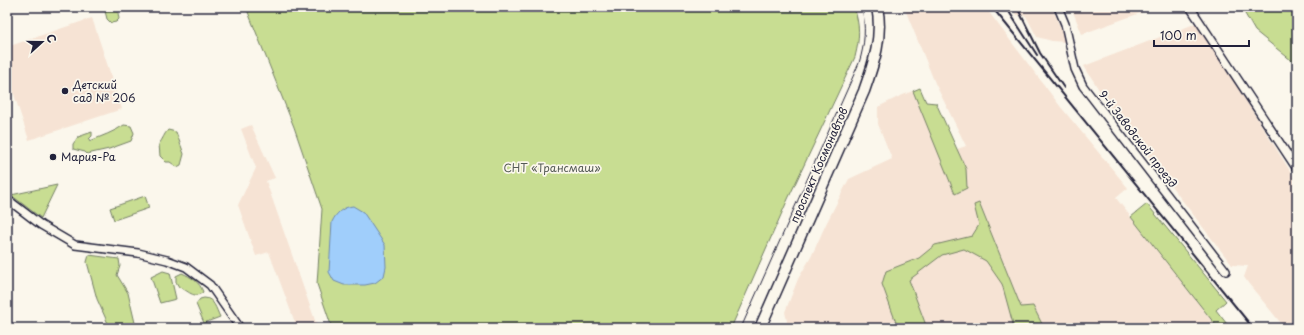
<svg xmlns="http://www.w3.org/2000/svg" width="1304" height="335" font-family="'Playpen Sans',sans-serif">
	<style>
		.built { fill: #f6e3d4 }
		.green { fill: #c8dd92; stroke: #758066 }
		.water { fill: #a0cefb; stroke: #6e89ae }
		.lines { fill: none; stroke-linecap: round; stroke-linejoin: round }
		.street-casing { stroke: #22223b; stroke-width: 10 }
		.secondary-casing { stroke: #22223b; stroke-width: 13 }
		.street { stroke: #fbf7ec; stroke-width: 7 }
		.secondary { stroke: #fbf7ec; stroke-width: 10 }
		.tram { stroke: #22223b; stroke-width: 1 }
		.rail { stroke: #22223b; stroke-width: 2 }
		.poi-dot { fill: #22223b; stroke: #fbf7ec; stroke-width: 1.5 }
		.labels { text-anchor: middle; stroke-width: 3.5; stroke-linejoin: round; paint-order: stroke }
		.poi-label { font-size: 11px; fill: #22223b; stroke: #fbf7ec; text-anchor: start }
		.street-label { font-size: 11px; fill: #22223b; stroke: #fbf7ec }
		.park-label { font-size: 11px; fill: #545a55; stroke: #fbf7ec }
	</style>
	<rect width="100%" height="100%" fill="#fbf7ec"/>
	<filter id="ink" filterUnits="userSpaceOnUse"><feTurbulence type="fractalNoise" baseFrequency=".025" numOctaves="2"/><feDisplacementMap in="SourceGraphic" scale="8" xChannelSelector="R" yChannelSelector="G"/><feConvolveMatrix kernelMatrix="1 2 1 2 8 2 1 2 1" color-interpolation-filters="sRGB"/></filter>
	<g filter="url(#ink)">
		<!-- built -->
		<g class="built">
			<path d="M904,7H985L1060,106L1128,188L1116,198L1218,328H784L787,321L785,312L798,279L811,257L826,224L849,179L892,159L878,124V107L898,97L920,88L948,152L966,146L935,83Z"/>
			<path d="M1012,7H1052L1066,42L1052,41L1037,37L1026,16L1016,15Z"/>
			<path d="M1071,7H1154V8L1082,34Z"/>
			<path d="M92,18L122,109L29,140L7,73V47Z"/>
			<path d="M1197,23L1297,182V328H1285L1248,283L1244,277L1248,266L1232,265L1108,104L1084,66Z"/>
			<path d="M251,125L275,178L266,181L317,326L310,328H297L269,252L256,256L238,205L256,168L241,129Z"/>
		</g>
		<!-- green -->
		<g class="green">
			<path d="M104,7H117L119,19L116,22L111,23L107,19Z"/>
			<path d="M246,7H854C860,26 860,37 855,57L788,199L731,328H332L317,284L322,209L294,127Z"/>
			<path d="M1241,7H1297V65L1255,31Z"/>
			<path d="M920,88L926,102L936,103L966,169L967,188L955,194L913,91Z"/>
			<path d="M124,125L131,126L134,133L131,141L109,149L87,154L85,152L73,149V144L78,137L92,132V136L89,139L90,141C102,136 114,132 124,125Z"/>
			<path d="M168,130L176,132L184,154L181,165L177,167L170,162H166L160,156L159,144C163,139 164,134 168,130Z"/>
			<path d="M57,185L41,218L11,195Z"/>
			<path d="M145,196L149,208L114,220L110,208Z"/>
			<path d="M979,203L1021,307L1033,306L1044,328H1016L1013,324L1002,284L986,261L964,249L942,255L909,280L927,328H898L882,284L886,271L919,258L935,245L972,236L979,225L974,205Z"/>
			<path d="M1147,204L1226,301L1216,310L1230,328H1218L1131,217Z"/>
			<path d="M89,255L119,259L120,266L117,275L128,293L136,327L110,328L97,299L87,262Z"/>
			<path d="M163,271L170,273L176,299L160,303L151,277Z"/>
			<path d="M182,273C191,277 200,282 203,292C194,300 188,290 179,287L176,282V276Z"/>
			<path d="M204,298C214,298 216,309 220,317L204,323L196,304L200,299Z"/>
		</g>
		<!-- water -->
		<path class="water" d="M353,206L363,212L385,245L386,267L384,276L375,283L365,285H344L334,281L329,272L332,222C336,213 343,207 353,206Z"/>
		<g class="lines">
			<defs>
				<g id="street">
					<path d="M1058,7L1065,24L1075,69L1083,86L1226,271"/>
					<path d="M1190,7L1297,169"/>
					<path d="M7,199L41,225L75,245L138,253L167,260L186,267L210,285L240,328"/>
				</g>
				<path id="secondary" d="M760,328L864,91C874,63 883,36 877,7"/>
			</defs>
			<!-- street casing -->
			<use href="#street" class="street-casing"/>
			<!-- secondary casing -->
			<use href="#secondary" class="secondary-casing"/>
			<!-- street -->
			<use href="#street" class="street"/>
			<!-- secondary -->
			<use href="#secondary" class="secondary"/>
			<!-- tram -->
			<path class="tram" d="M741,328L859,63C865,44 866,27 862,7"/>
			<!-- rail -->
			<g class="rail">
				<path d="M992,7L1253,328"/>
				<path d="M1006,7L1037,55"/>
				<path d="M1017,7L1040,53L1064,88"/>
			</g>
		</g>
	</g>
	<!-- markers -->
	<g class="poi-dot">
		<circle cx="65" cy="91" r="4"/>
		<circle cx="53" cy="157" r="4"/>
	</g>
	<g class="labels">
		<!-- poi labels -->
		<g class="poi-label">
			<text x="73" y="89">Детский<tspan x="73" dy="13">сад № 206</tspan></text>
			<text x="61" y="161">Мария-Ра</text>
		</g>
		<!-- street labels -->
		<g class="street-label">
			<text transform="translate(1138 139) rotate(52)" y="4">9-й Заводской проезд</text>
			<text transform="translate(819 165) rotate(-66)" y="4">проспект Космонавтов</text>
		</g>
		<!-- park labels -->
		<g class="park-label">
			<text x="552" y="172">СНТ «Трансмаш»</text>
		</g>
	</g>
	<!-- margin -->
	<rect width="1304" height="335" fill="none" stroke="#fbf7ec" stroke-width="24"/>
	<rect x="12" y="12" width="1280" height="311" fill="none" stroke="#22223b" stroke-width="1.5" filter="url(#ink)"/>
	<!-- north arrow -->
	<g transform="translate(42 42) rotate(69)" stroke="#fbf7ec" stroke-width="3" paint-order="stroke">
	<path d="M0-3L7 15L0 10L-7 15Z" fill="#22223b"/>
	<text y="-6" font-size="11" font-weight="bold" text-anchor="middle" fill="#22223b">С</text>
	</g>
	<!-- scale -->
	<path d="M1154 40v6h95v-6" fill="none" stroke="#22223b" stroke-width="2"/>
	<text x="1160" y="40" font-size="12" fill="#22223b" stroke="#fbf7ec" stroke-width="3" paint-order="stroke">100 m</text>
</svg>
